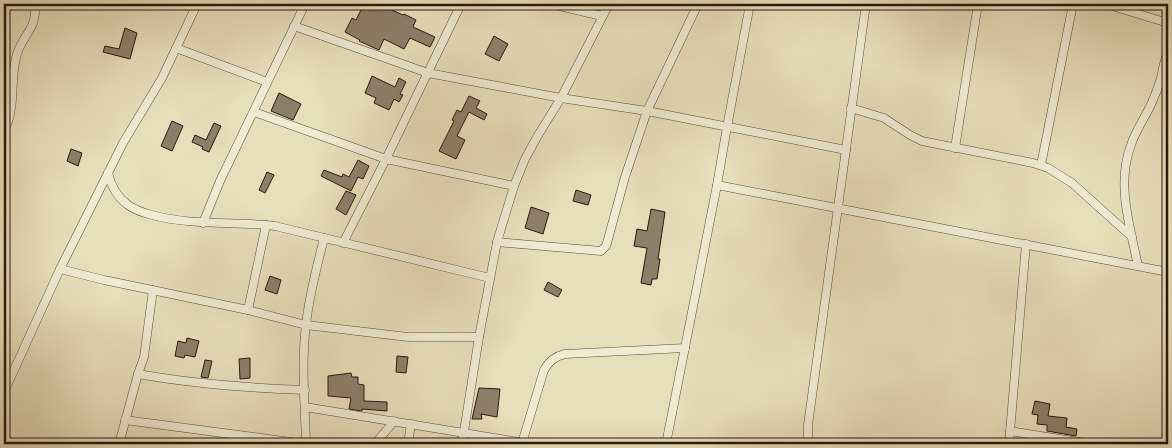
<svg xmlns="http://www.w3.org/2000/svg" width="1172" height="448" font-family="'Libre Caslon Text',serif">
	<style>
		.building { fill: #8c7f69; stroke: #2a1812 }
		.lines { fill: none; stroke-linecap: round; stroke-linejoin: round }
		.minor-casing { stroke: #594a3c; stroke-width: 9 }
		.minor { stroke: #efead2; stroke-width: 8 }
	</style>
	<rect width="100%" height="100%" fill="#e7deba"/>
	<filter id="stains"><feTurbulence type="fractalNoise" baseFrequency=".004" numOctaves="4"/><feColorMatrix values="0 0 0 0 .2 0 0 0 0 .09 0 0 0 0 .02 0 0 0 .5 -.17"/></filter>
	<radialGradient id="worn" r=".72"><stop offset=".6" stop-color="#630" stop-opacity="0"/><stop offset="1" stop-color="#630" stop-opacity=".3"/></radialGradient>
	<!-- building -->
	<g class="building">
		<path d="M364,4H380L392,10L403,15L404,14L416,20L413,27L435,37L430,47L410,38L404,49L384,39L379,50L359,41L360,40L345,32L352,18L356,20Z"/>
		<path d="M125,28L137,33L130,59L103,52L105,46L119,49Z"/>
		<path d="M494,36L508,44L499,61L485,54Z"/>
		<path d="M372,76L395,87L399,78L406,82L400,94L403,95L399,102L394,99L389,110L374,103L376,98L365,93Z"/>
		<path d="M279,93L301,104L293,120L271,111Z"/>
		<path d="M469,96L480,101L476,108L487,114L484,120L469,112L457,136L465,140L456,159L439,151L454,121L452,120L457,110L461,112Z"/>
		<path d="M172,121L183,126L172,151L161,146Z"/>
		<path d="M214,123L221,126L209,152L202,149L203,147L192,142L195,135L206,140Z"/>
		<path d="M71,149L82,153L78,166L67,161Z"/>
		<path d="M358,160L369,166L363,179L358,177L351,191L321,176L324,170L342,177L343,174L349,177Z"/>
		<path d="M267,172L274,175L265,193L259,190Z"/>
		<path d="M576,190L591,195L588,205L573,201Z"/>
		<path d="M346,191L356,195L346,215L336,209Z"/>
		<path d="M531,207L549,213L543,234L525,228Z"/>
		<path d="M651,209L665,212L658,259H660L657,279H652L651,285L641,283L647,248L634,246L637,229L647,231Z"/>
		<path d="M270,276L281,280L277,294L265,290Z"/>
		<path d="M548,282L562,290L558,297L544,290Z"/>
		<path d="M187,338L199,341L195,357L185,355L184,358L175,356L178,341L186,343Z"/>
		<path d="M397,356L408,357L406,373L396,372Z"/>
		<path d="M250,358V378L240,379L239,359Z"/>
		<path d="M205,360L212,361L208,378L201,377Z"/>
		<path d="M351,373L352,377H358V384L364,385V401L387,402V411L362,409V411L349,409L351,398L328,396V376Z"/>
		<path d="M479,388L500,389L497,417L481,414L482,419H472Z"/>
		<path d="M1035,401L1050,404L1048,416L1067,418L1066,427L1077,429L1076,436L1047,431V425L1037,424L1038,415L1032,414Z"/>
	</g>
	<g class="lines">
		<defs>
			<g id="minor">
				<path d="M551,4L602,16"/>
				<path d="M1106,4L1168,23"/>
				<path d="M294,26L428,73L561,98L647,111L846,150"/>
				<path d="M176,48L267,82"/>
				<path d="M851,108L884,118L910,135L922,141L1033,163L1048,168L1072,183L1132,237"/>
				<path d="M254,112L386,159L514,186"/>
				<path d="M4,131C17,107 9,80 17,54C23,34 37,30 35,4"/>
				<path d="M955,148L978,4"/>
				<path d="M1041,165L1073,4"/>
				<path d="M108,173C111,186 117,197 128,205C135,210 144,213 152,215C193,226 234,221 275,226L490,278"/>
				<path d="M717,185L1168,272"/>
				<path d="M203,223L220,181L305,4"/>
				<path d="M497,242L601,251L606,246L607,243L625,177L647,111L698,4"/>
				<path d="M343,243L386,159L461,4"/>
				<path d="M1138,266C1130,226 1116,184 1131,145C1136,129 1147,115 1153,100C1156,93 1159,85 1161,78C1163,69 1164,60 1168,52"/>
				<path d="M60,269L104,280L248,310L306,325L408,337H479"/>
				<path d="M248,310L266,225"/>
				<path d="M138,374C194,384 248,388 305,390"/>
				<path d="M4,392L60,269L123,143L162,78L197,4"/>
				<path d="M305,407L531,444"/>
				<path d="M125,420L306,444"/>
				<path d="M1010,431L1092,444"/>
				<path d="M522,443L544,370C549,361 555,356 565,354L685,348"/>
				<path d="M119,444L138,374L144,357L153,290"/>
				<path d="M306,444C305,405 301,364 306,325C309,295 317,267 324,238"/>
				<path d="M375,444L394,421"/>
				<path d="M408,444L411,424"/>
				<path d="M462,444L479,337L497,242L514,186L525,159L537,137L561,98L609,4"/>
				<path d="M666,444L717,185L727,127L750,4"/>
				<path d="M808,444V425L866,4"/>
				<path d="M1009,444L1026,244"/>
			</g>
		</defs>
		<!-- minor casing -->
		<use href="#minor" class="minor-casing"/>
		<!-- minor -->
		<use href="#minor" class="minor"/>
	</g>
	<!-- margin -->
	<rect width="1172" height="448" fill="none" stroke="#e7deba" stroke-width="20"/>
	<rect x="5" y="5" width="1162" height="438" fill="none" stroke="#2a1812" stroke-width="2.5"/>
	<rect x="10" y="10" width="1152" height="428" fill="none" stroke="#2a1812"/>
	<rect width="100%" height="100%" filter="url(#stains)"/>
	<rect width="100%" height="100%" fill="url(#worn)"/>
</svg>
